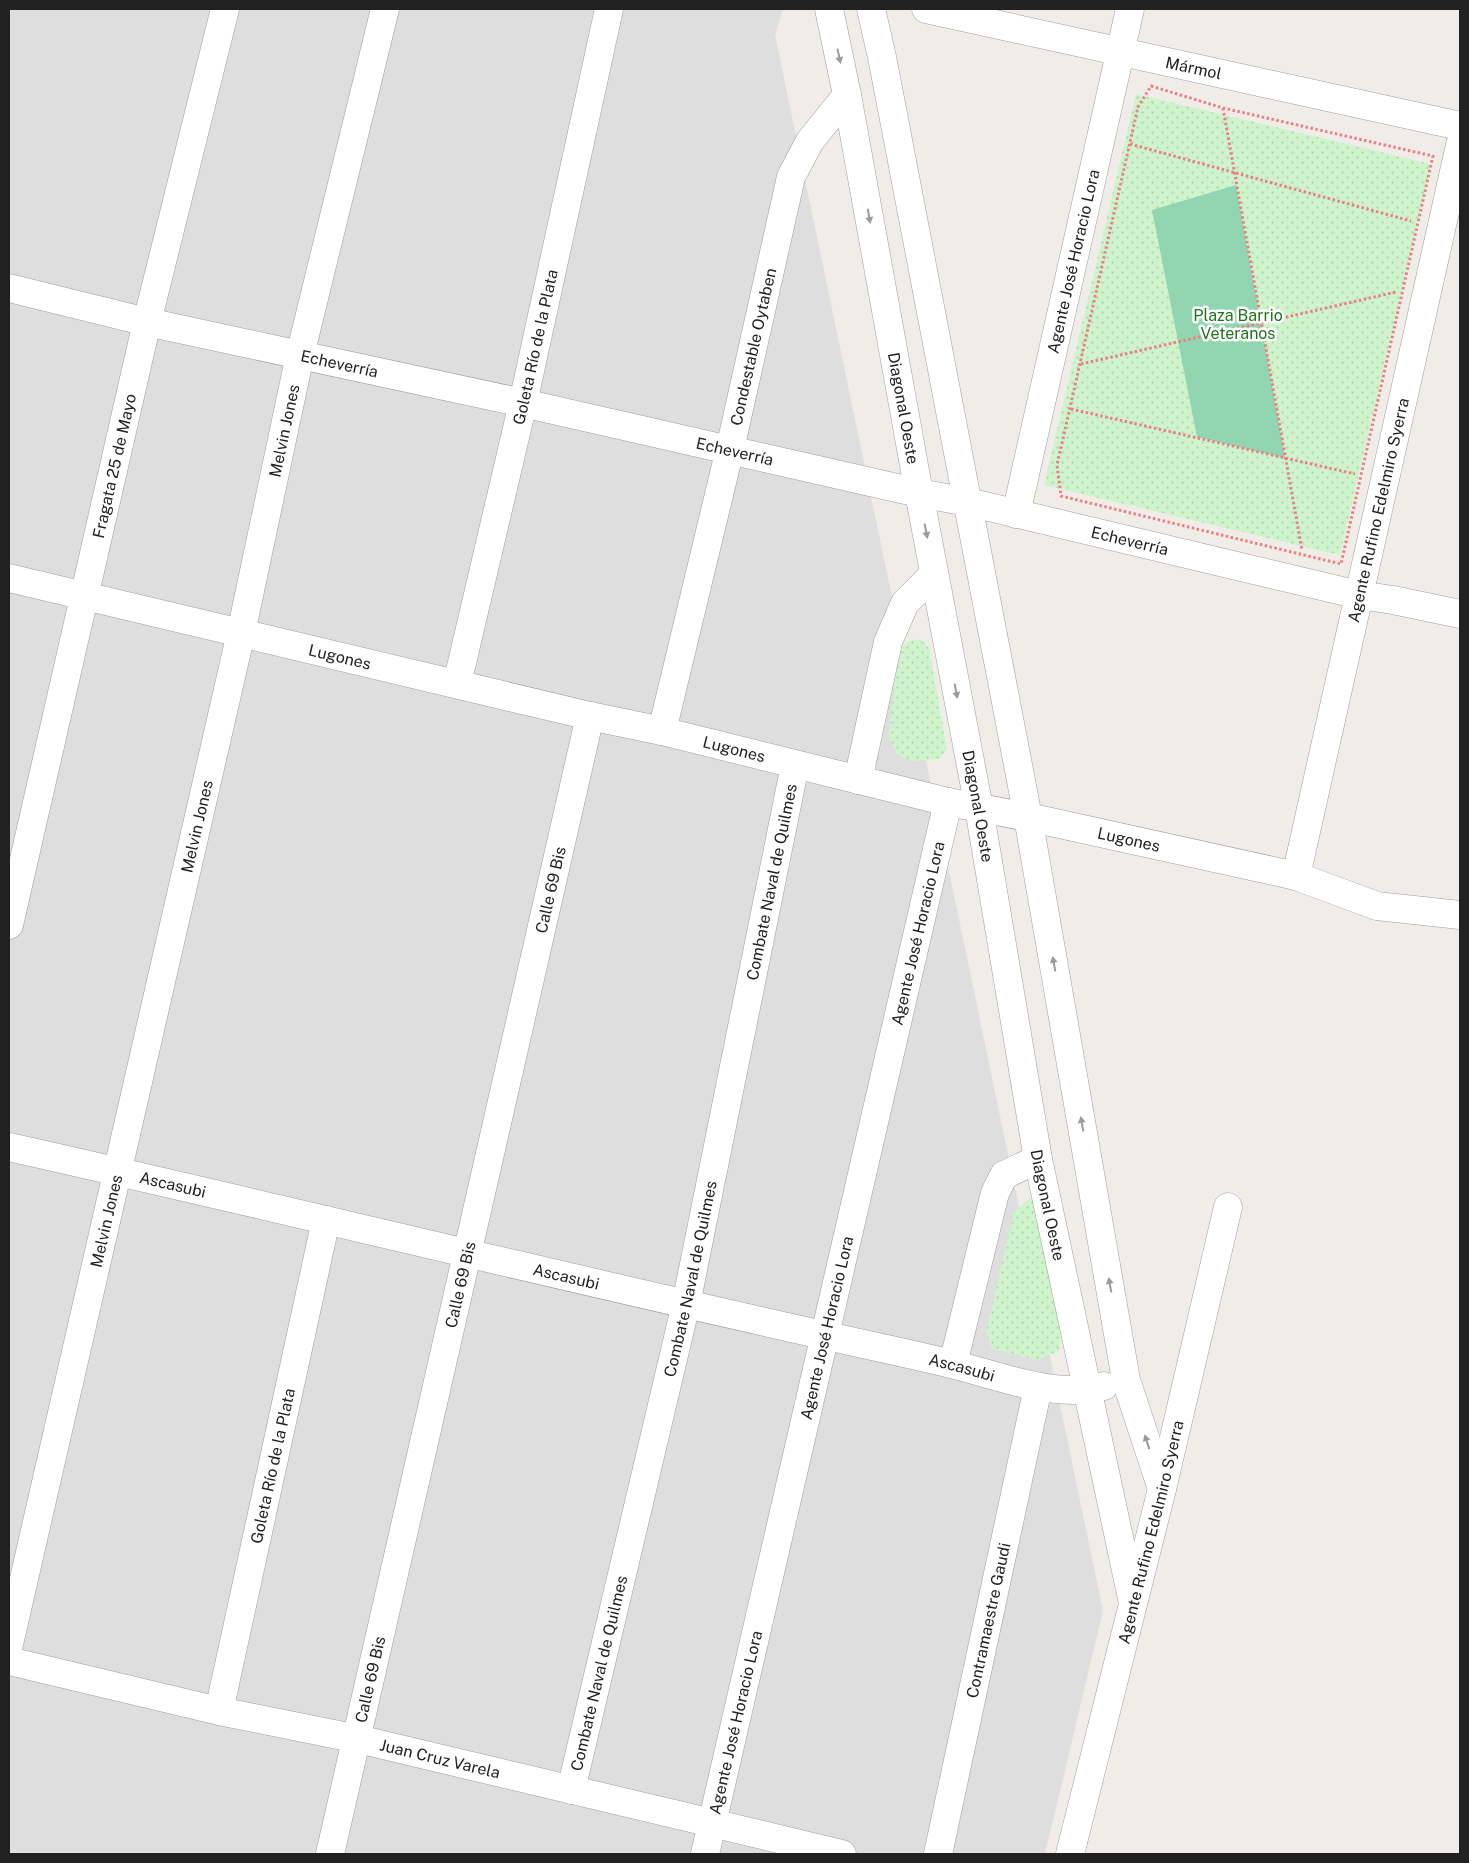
<svg xmlns="http://www.w3.org/2000/svg" width="1469" height="1863" font-family="'Public Sans',sans-serif">
	<defs>
		<pattern id="park-dots" width="8" height="8" patternUnits="userSpaceOnUse" patternTransform="scale(1.25)"><rect width="8" height="8" fill="#cff4cc"/><path d="M2 2h.1M6 6h.1" fill="none" stroke="#b1d1af" stroke-width="1.8" stroke-linecap="round"/></pattern>
	</defs>
	<rect width="100%" height="100%" fill="#f0ede9"/>
	<path fill="#dfdede" d="M9 9H783L775 35 1103 1611 1045 1854H9Z"/>
	<path fill="url(#park-dots)" d="M1136 94 1431 164 1340 555 1044 485Z
		M920 639 929 648 947 749 939 759 915 761 897 755 889 736 897 654 908 641Z
		M1030 1198 1038 1201 1061 1338 1059 1351 1036 1360 992 1349 986 1332 1014 1212Z"/>
	<path fill="#91d5b1" d="M1236 185 1285 458 1197 437 1152 210Z"/>
	<g fill="none" stroke-linecap="round" stroke-linejoin="round">
		<defs>
			<g id="street">
				<path id="s1" d="M829 9 847 95 919 493 979 808 1038 1159 1133 1603"/>
				<path d="M871 9 882 57 1028 817 1126 1380 1162 1489"/>
				<path id="s2" d="M926 9 1460 126"/>
				<path id="s3" d="M9 288 147 322 523 403 919 493 968 502 1359 595 1393 600 1460 614"/>
				<path id="s4" d="M1016 514 1130 9"/>
				<path id="s5" d="M9 578 590 716 662 731 948 802 1028 817 1296 876 1377 906 1460 915"/>
				<path id="s6" d="M457 684 523 403 609 9"/>
				<path id="s7" d="M662 731 730 449 791 177 810 141 847 95"/>
				<path d="M858 780 888 642 905 603 934 574"/>
				<path id="s8" d="M1296 876 1460 145"/>
				<path id="s9" d="M9 925 147 322 225 9"/>
				<path id="s10" d="M9 1147C290 1210 569 1279 850 1341 885 1349 920 1356 955 1365 1003 1377 1055 1399 1104 1386"/>
				<path d="M953 1364 995 1193 1004 1175 1038 1159"/>
				<path id="s11" d="M9 1644 241 633 300 355 385 9"/>
				<path id="s12" d="M9 1661 219 1711 358 1739 842 1854"/>
				<path id="s13" d="M219 1711 326 1220"/>
				<path id="s14" d="M571 1790 686 1304 795 765"/>
				<path id="s15" d="M330 1854 590 716"/>
				<path id="s16" d="M705 1854 948 802"/>
				<path id="s17" d="M938 1854 1038 1387"/>
				<path id="s18" d="M1070 1854 1162 1489 1228 1207"/>
			</g>
		</defs>
		<use href="#street" stroke="#9e9e9e" stroke-width="29"/>
		<path stroke="#ea8084" stroke-width="3" stroke-dasharray="2.5 2.5" stroke-linecap="butt" d="M1151 86 1223 108 1433 156 1341 564 1061 496 1057 465 1138 107Z
			M1223 108 1302 550
			M1130 144 1411 221
			M1081 364 1396 292
			M1071 409 1355 474"/>
		<use href="#street" stroke="#fff" stroke-width="28"/>
	</g>
	<defs><path id="oneway-solid" d="M-6-.8H1V-3.2L6.5 0L1 3.2V.8H-6Z" transform="scale(1.25)"/></defs>
	<g fill="#9b9b9b">
		<use href="#oneway-solid" transform="translate(839 56) rotate(78)"/>
		<use href="#oneway-solid" transform="translate(869 216) rotate(80)"/>
		<use href="#oneway-solid" transform="translate(926 531) rotate(79)"/>
		<use href="#oneway-solid" transform="translate(956 691) rotate(79)"/>
		<use href="#oneway-solid" transform="translate(1054 964) rotate(-100)"/>
		<use href="#oneway-solid" transform="translate(1082 1124) rotate(-100)"/>
		<use href="#oneway-solid" transform="translate(1110 1285) rotate(-100)"/>
		<use href="#oneway-solid" transform="translate(1147 1442) rotate(-108)"/>
	</g>
	<g text-anchor="middle" stroke-width="5" stroke-linejoin="round" paint-order="stroke">
		<g font-size="16" fill="#212121" stroke="#fff">
			<text dy="6" stroke="none"><textPath href="#s2" startOffset="274">Mármol</textPath></text>
			<text dy="6" stroke="none"><textPath href="#s4" startOffset="259">Agente José Horacio Lora</textPath></text>
			<text dy="6" stroke="none"><textPath href="#s6" startOffset="346">Goleta Río de la Plata</textPath></text>
			<text dy="6" stroke="none"><textPath href="#s7" startOffset="395">Condestable Oytaben</textPath></text>
			<text dy="6" stroke="none"><textPath href="#s3" startOffset="339">Echeverría</textPath></text>
			<text dy="6" stroke="none"><textPath href="#s1" startOffset="406">Diagonal Oeste</textPath></text>
			<text dy="6" stroke="none"><textPath href="#s11" startOffset="1244">Melvin Jones</textPath></text>
			<text dy="6" stroke="none"><textPath href="#s3" startOffset="744">Echeverría</textPath></text>
			<text dy="6" stroke="none"><textPath href="#s9" startOffset="471">Fragata 25 de Mayo</textPath></text>
			<text dy="6" stroke="none"><textPath href="#s8" startOffset="375">Agente Rufino Edelmiro Syerra</textPath></text>
			<text dy="6" stroke="none"><textPath href="#s3" startOffset="1149">Echeverría</textPath></text>
			<text dy="6" stroke="none"><textPath href="#s5" startOffset="340">Lugones</textPath></text>
			<text dy="6" stroke="none"><textPath href="#s5" startOffset="745">Lugones</textPath></text>
			<text dy="6" stroke="none"><textPath href="#s1" startOffset="811">Diagonal Oeste</textPath></text>
			<text dy="6" stroke="none"><textPath href="#s11" startOffset="839">Melvin Jones</textPath></text>
			<text dy="6" stroke="none"><textPath href="#s5" startOffset="1150">Lugones</textPath></text>
			<text dy="6" stroke="none"><textPath href="#s14" startOffset="930">Combate Naval de Quilmes</textPath></text>
			<text dy="6" stroke="none"><textPath href="#s15" startOffset="989">Calle 69 Bis</textPath></text>
			<text dy="6" stroke="none"><textPath href="#s16" startOffset="945">Agente José Horacio Lora</textPath></text>
			<text dy="6" stroke="none"><textPath href="#s10" startOffset="168">Ascasubi</textPath></text>
			<text dy="6" stroke="none"><textPath href="#s1" startOffset="1216">Diagonal Oeste</textPath></text>
			<text dy="6" stroke="none"><textPath href="#s11" startOffset="434">Melvin Jones</textPath></text>
			<text dy="6" stroke="none"><textPath href="#s10" startOffset="572">Ascasubi</textPath></text>
			<text dy="6" stroke="none"><textPath href="#s14" startOffset="525">Combate Naval de Quilmes</textPath></text>
			<text dy="6" stroke="none"><textPath href="#s15" startOffset="584">Calle 69 Bis</textPath></text>
			<text dy="6" stroke="none"><textPath href="#s16" startOffset="540">Agente José Horacio Lora</textPath></text>
			<text dy="6" stroke="none"><textPath href="#s10" startOffset="978">Ascasubi</textPath></text>
			<text dy="6" stroke="none"><textPath href="#s13" startOffset="251">Goleta Río de la Plata</textPath></text>
			<text dy="6" stroke="none"><textPath href="#s18" startOffset="332">Agente Rufino Edelmiro Syerra</textPath></text>
			<text dy="6" stroke="none"><textPath href="#s17" startOffset="239">Contramaestre Gaudi</textPath></text>
			<text dy="6" stroke="none"><textPath href="#s14" startOffset="120">Combate Naval de Quilmes</textPath></text>
			<text dy="6" stroke="none"><textPath href="#s15" startOffset="179">Calle 69 Bis</textPath></text>
			<text dy="6" stroke="none"><textPath href="#s16" startOffset="135">Agente José Horacio Lora</textPath></text>
			<text dy="6" stroke="none"><textPath href="#s12" startOffset="442">Juan Cruz Varela</textPath></text>
		</g>
		<g font-size="16" fill="#1f741a" stroke="#fff">
			<text x="1238" y="321">Plaza Barrio<tspan x="1238" dy="18">Veteranos</tspan></text>
		</g>
	</g>
	<rect width="1469" height="1863" fill="none" stroke="#212121" stroke-width="20"/>
</svg>
